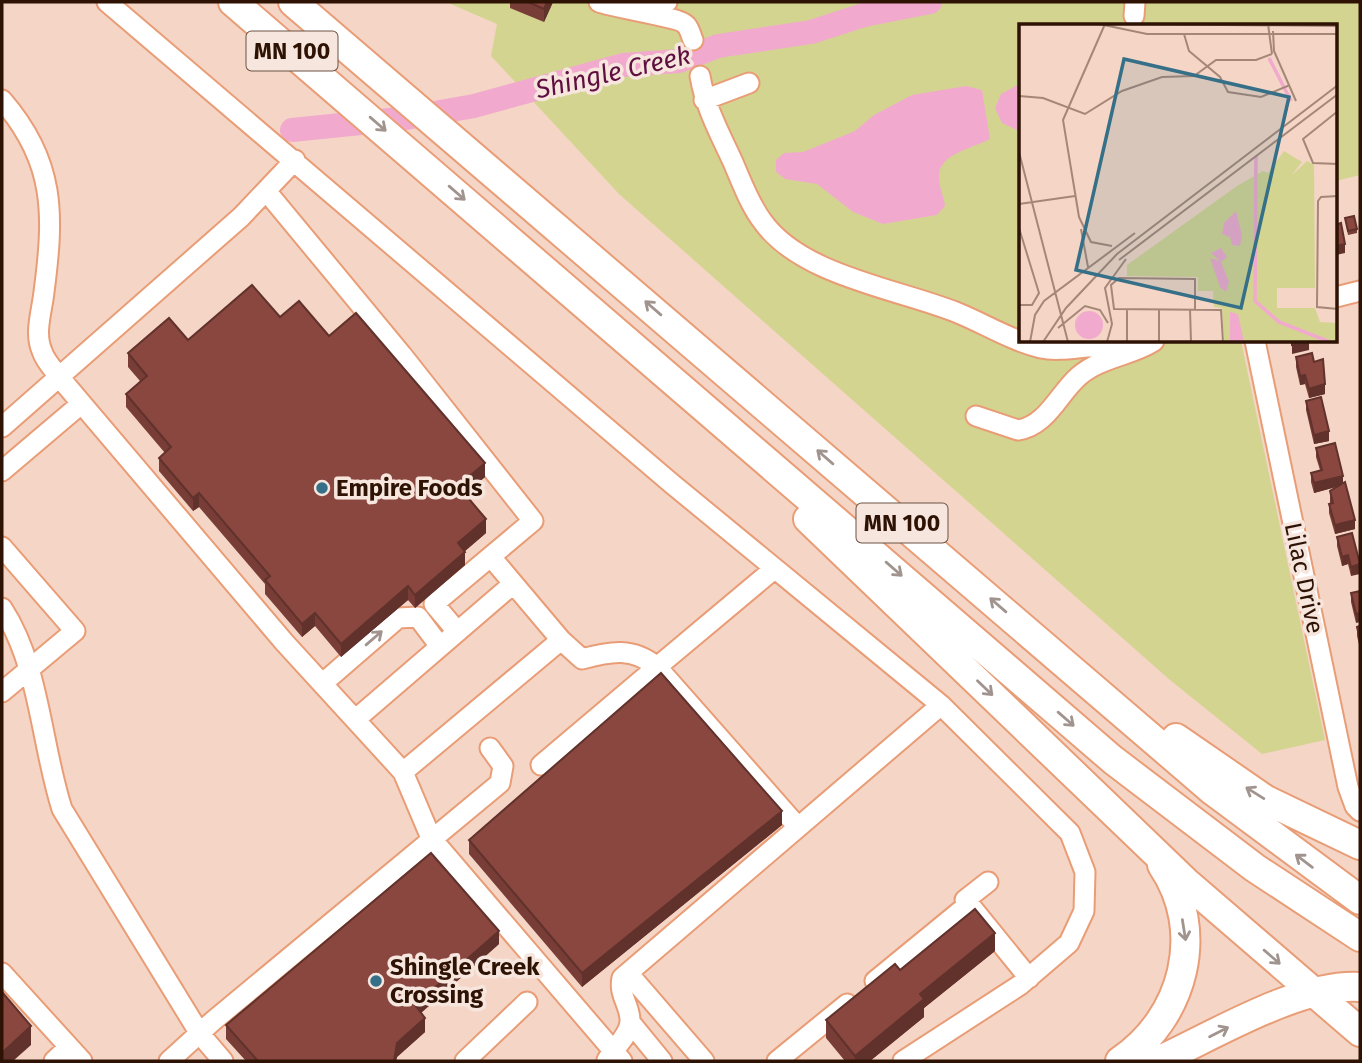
<svg xmlns="http://www.w3.org/2000/svg" width="1362" height="1063" font-family="'Fira Sans',sans-serif">
	<rect width="100%" height="100%" fill="#f5d5c5"/>
	<path fill="#d4d491" d="M446 2H1360V175L1336 181V26H1021V341H1241L1325 740 1262 754 1170 680 619 194 491 56 497 24Z"/>
	<path fill="#f1aacd" d="M1021 83V132L1002 123 995 108 1001 94Z
		M966 86 982 90 990 139C974 148 937 154 939 178 939 187 944 197 945 206L937 215 883 224 853 212 817 184 785 179 776 172V160L784 153 803 152 855 131 874 115 912 95Z"/>
	<g fill="none" stroke-linecap="round" stroke-linejoin="round">
		<path stroke="#f1aacd" stroke-width="24" d="M292 130 400 119 474 106 623 65 679 61 718 46 811 32 864 15 930 2"/>
		<defs>
			<path id="minor" d="M107 2 671 483 941 705 1070 833 1085 872 1084 911 1069 943 1020 985 903 1061
				M599 2C615 8 680 17 686 25 690 29 691 36 693 40
				M636 8 667 2
				M1134 16 1135 2
				M700 76C705 106 719 132 732 160 741 180 749 204 763 222 802 276 899 289 958 313 985 324 1012 341 1041 348 1069 354 1105 338 1130 352
				M2 100C56 162 54 215 44 292 42 311 34 333 42 351 45 361 54 370 60 378L284 642 403 772 431 838 622 1061
				M704 100 749 83
				M267 192 402 355 533 521 434 604 456 630
				M1336 297 1360 291
				M1255 341 1348 787 1355 806 1360 811
				M976 416 1018 430C1047 426 1059 393 1079 376 1101 357 1131 356 1154 341
				M2 427 241 217 295 160
				M2 471 81 404
				M2 547 75 631 2 692
				M491 557 561 640 582 659C611 651 633 647 657 667L774 569
				M2 608C40 666 41 744 62 809L200 1034 223 1061
				M323 683 398 618 418 617 439 645
				M356 719 513 584
				M541 765 657 667 798 827
				M403 772 561 640
				M969 904 965 900 988 882
				M2 973 82 1061
				M628 973 704 1061
				M875 981 969 904 1029 978
				M630 1022 662 1061
				M607 1060C614 1048 629 1036 630 1022 631 1006 618 995 622 978L941 705
				M54 1061 69 1047
				M169 1061 213 1021 500 783 503 766 490 748
				M465 1061 527 1002
				M777 1061 847 1004"/>
			<path id="highway" d="M233 2 1113 760 1255 868 1360 937
				M293 2 1213 791 1360 900
				M808 519 1186 882 1360 1032
				M1176 738 1266 800 1360 845
				M1120 1061C1184 1018 1207 931 1162 865
				M1158 1061C1213 1036 1299 983 1360 987"/>
		</defs>
		<use href="#minor" stroke="#e99d76" stroke-width="23"/>
		<use href="#highway" stroke="#e99d76" stroke-width="32"/>
		<use href="#minor" stroke="#fff" stroke-width="19"/>
		<use href="#highway" stroke="#fff" stroke-width="28"/>
	</g>
	<path fill="#773d36" d="M510 2H553L544 22 510 8Z
		M1345 218 1357 229V233L1348 235Z
		M280 317 329 336 485 477 464 494 486 533 465 551V565L415 608 408 600 341 657 315 626 302 637 265 594V584L199 507 193 511 159 471V458L165 453 126 407V394L140 381 128 367V353L188 340Z
		M1296 357 1314 362 1325 394 1309 398 1305 384 1300 385 1296 367Z
		M1306 401 1329 441 1314 444 1306 410Z
		M1316 448 1343 483 1355 529 1335 534 1329 513V504L1330 503V491L1336 487 1314 493 1311 482V473L1320 470 1316 457Z
		M1352 533 1351 576 1348 564 1342 566 1337 546V537Z
		M1360 591 1356 623 1351 602V593Z
		M1360 626V649L1357 636V627Z
		M782 825 582 987 469 854V840Z
		M499 944 421 1013 425 1032 397 1057 396 1061H246L226 1039V1025Z
		M995 951 924 1008V1017L870 1061H845L826 1038V1020L900 970Z"/>
	<path fill="#61322c" d="M547 2H553L544 22V9Z
		M1345 244V253L1336 255V246Z
		M1309 341V350L1292 354V345Z
		M1305 375V384L1300 385V376Z
		M1325 384V394L1309 398V389Z
		M1329 431V441L1314 444V435Z
		M485 463V477L458 500V486Z
		M1343 476V485L1314 493V483Z
		M199 493V507L193 511V498Z
		M486 519V533L458 557V543Z
		M1355 520V529L1335 534V525Z
		M465 552V565L415 608V595Z
		M1348 555V564L1342 566V557Z
		M1360 564V574L1351 576V567Z
		M408 586V600L341 657V644Z
		M315 613V626L302 637V624Z
		M1360 613V622L1356 623V614Z
		M782 811V825L582 987V973Z
		M499 931V944L415 1018V1005Z
		M995 933V951L924 1008V1017L870 1061H855V1056L920 994Z
		M425 1018V1032L397 1057 396 1061H394L397 1043Z
		M31 1026V1045L13 1061H2V1053Z"/>
	<path fill="#8a473f" stroke="#61322c" stroke-width="2" d="M528 2H547L544 9Z
		M1354 216 1357 229 1348 231 1345 218Z
		M1341 223 1345 244 1336 246V225Z
		M252 285 280 317 299 301 329 336 356 313 485 463 458 486 486 519 458 543 465 552 415 595 408 586 341 644 315 613 302 624 265 580 270 576 199 493 193 498 159 458 171 447 126 394 147 376 128 353 169 318 188 340Z
		M1292 341H1307L1292 345Z
		M1312 353 1314 362 1323 359 1325 384 1309 389 1305 375 1300 376 1296 357Z
		M1321 397 1329 431 1314 435 1306 401Z
		M1335 443 1343 476 1314 483 1311 473 1322 470 1316 448Z
		M1345 482 1355 520 1335 525 1329 504 1333 503 1330 491Z
		M1352 533 1360 564 1351 567 1348 555 1342 557 1337 537Z
		M1360 591V613L1356 614 1351 593Z
		M1360 626V640L1357 627Z
		M661 673 782 811 582 973 469 840Z
		M431 853 499 931 415 1005 425 1018 397 1043 394 1061H258L226 1025Z
		M975 909 995 933 920 994 924 999 855 1056 826 1020 895 964 900 970Z
		M2 992 31 1026 2 1053Z"/>
	<defs><path id="oneway-shaft" d="M-6 0H5M1.5-3L5.5 0L1.5 3" fill="none" stroke-width="1.6" stroke-linecap="round" stroke-linejoin="round" transform="scale(1.75)"/></defs>
	<g stroke="#a1948e">
		<use href="#oneway-shaft" transform="translate(378 124) rotate(41)"/>
		<use href="#oneway-shaft" transform="translate(457 193) rotate(41)"/>
		<use href="#oneway-shaft" transform="translate(653 308) rotate(-139)"/>
		<use href="#oneway-shaft" transform="translate(825 457) rotate(-139)"/>
		<use href="#oneway-shaft" transform="translate(894 569) rotate(41)"/>
		<use href="#oneway-shaft" transform="translate(998 605) rotate(-139)"/>
		<use href="#oneway-shaft" transform="translate(374 638) rotate(-41)"/>
		<use href="#oneway-shaft" transform="translate(985 688) rotate(44)"/>
		<use href="#oneway-shaft" transform="translate(1066 719) rotate(41)"/>
		<use href="#oneway-shaft" transform="translate(1255 793) rotate(-148)"/>
		<use href="#oneway-shaft" transform="translate(1304 861) rotate(-143)"/>
		<use href="#oneway-shaft" transform="translate(1184 930) rotate(81)"/>
		<use href="#oneway-shaft" transform="translate(1272 957) rotate(41)"/>
		<use href="#oneway-shaft" transform="translate(1219 1032) rotate(-27)"/>
	</g>
	<g fill="#357088" stroke="#f6e6de" stroke-width="2.5">
		<circle cx="322" cy="488" r="7"/>
		<circle cx="376" cy="981" r="7"/>
	</g>
	<g text-anchor="middle" stroke-width="7" stroke-linejoin="round" paint-order="stroke">
		<g fill="#f6e6de" stroke="#6a5245" stroke-width="2">
			<rect x="246.5" y="31.5" width="91" height="39" rx="5"/>
			<rect x="856.5" y="503.5" width="91" height="39" rx="5"/>
		</g>
		<g font-size="23" font-weight="bold" fill="#2e1204">
			<text x="292" y="59">MN 100</text>
			<text x="902" y="531">MN 100</text>
		</g>
		<g font-size="24" font-weight="bold" fill="#2e1204" stroke="#f6e6de" text-anchor="start">
			<text x="336" y="496">Empire Foods</text>
			<text x="390" y="975">Shingle Creek<tspan x="390" dy="28">Crossing</tspan></text>
		</g>
		<g font-size="24" fill="#2e1204" stroke="#f6e6de">
			<text transform="translate(1304 578) rotate(78)" y="8">Lilac Drive</text>
		</g>
		<g font-size="26" font-style="italic" fill="#5f0e40" stroke="#f6e6de">
			<text transform="translate(613 72) rotate(-13)" y="9">Shingle Creek</text>
		</g>
	</g>
	<g transform="translate(1019 24)">
		<rect width="318" height="318" fill="#f5d5c5"/>
		<path d="M265 127 283 138 272 152 288 137 295 141 296 264H258V284H296L301 298 318 299V318H205L203 284 195 283 194 267H179V253L108 252V241L218 162 244 147 249 149Z" fill="#d4d491"/>
		<path d="M217 187 223 211 221 222 213 221 211 213 203 210 205 199ZM202 224 208 233 202 238 210 258 207 268 201 263 191 234 201 237 192 229ZM56 301a14 14 0 1 1 28 0a14 14 0 1 1-28 0ZM211 288 219 290 225 318H211Z" fill="#f1aacd"/>
		<path fill="none" stroke="#f1aacd" stroke-width="3.5" d="M250 34 272 77M237 132 236 277 260 298 311 318"/>
		<path fill="none" stroke="#a58778" stroke-width="2" d="M80 0 128 10H319M105 0 319 2M249 0 253 30M254 7 255 27 277 77M165 10 170 27 201 53 209 68 242 73 271 61M0 72 24 74 66 90 103 67 143 53 175 52 197 36H237L253 30M319 87 284 115 294 139 319 140M0 128 49 318M319 172 302 173 299 177 298 283 319 285M0 180 56 172M60 193 44 96 86 0M60 193 72 218 93 222M0 204 20 269 13 281H0M62 205 69 243M100 236 319 70M108 285V318M140 285V318M171 285 172 318M176 285V255L100 254 92 261 95 285 202 286 204 318M39 304 66 282 81 286 89 299M11 318 16 291 25 277 116 209M24 318 47 284 98 230 319 61M88 318 93 300 86 264 107 235"/>
		<path fill="#357088" fill-opacity="0.15" stroke="#357088" stroke-width="3.5" d="M105 35 270 73 222 284 57 246Z"/>
		<rect width="318" height="318" fill="none" stroke="#2e1204" stroke-width="3.5"/>
	</g>
	<rect width="1362" height="1063" fill="none" stroke="#2e1204" stroke-width="7"/>
</svg>
